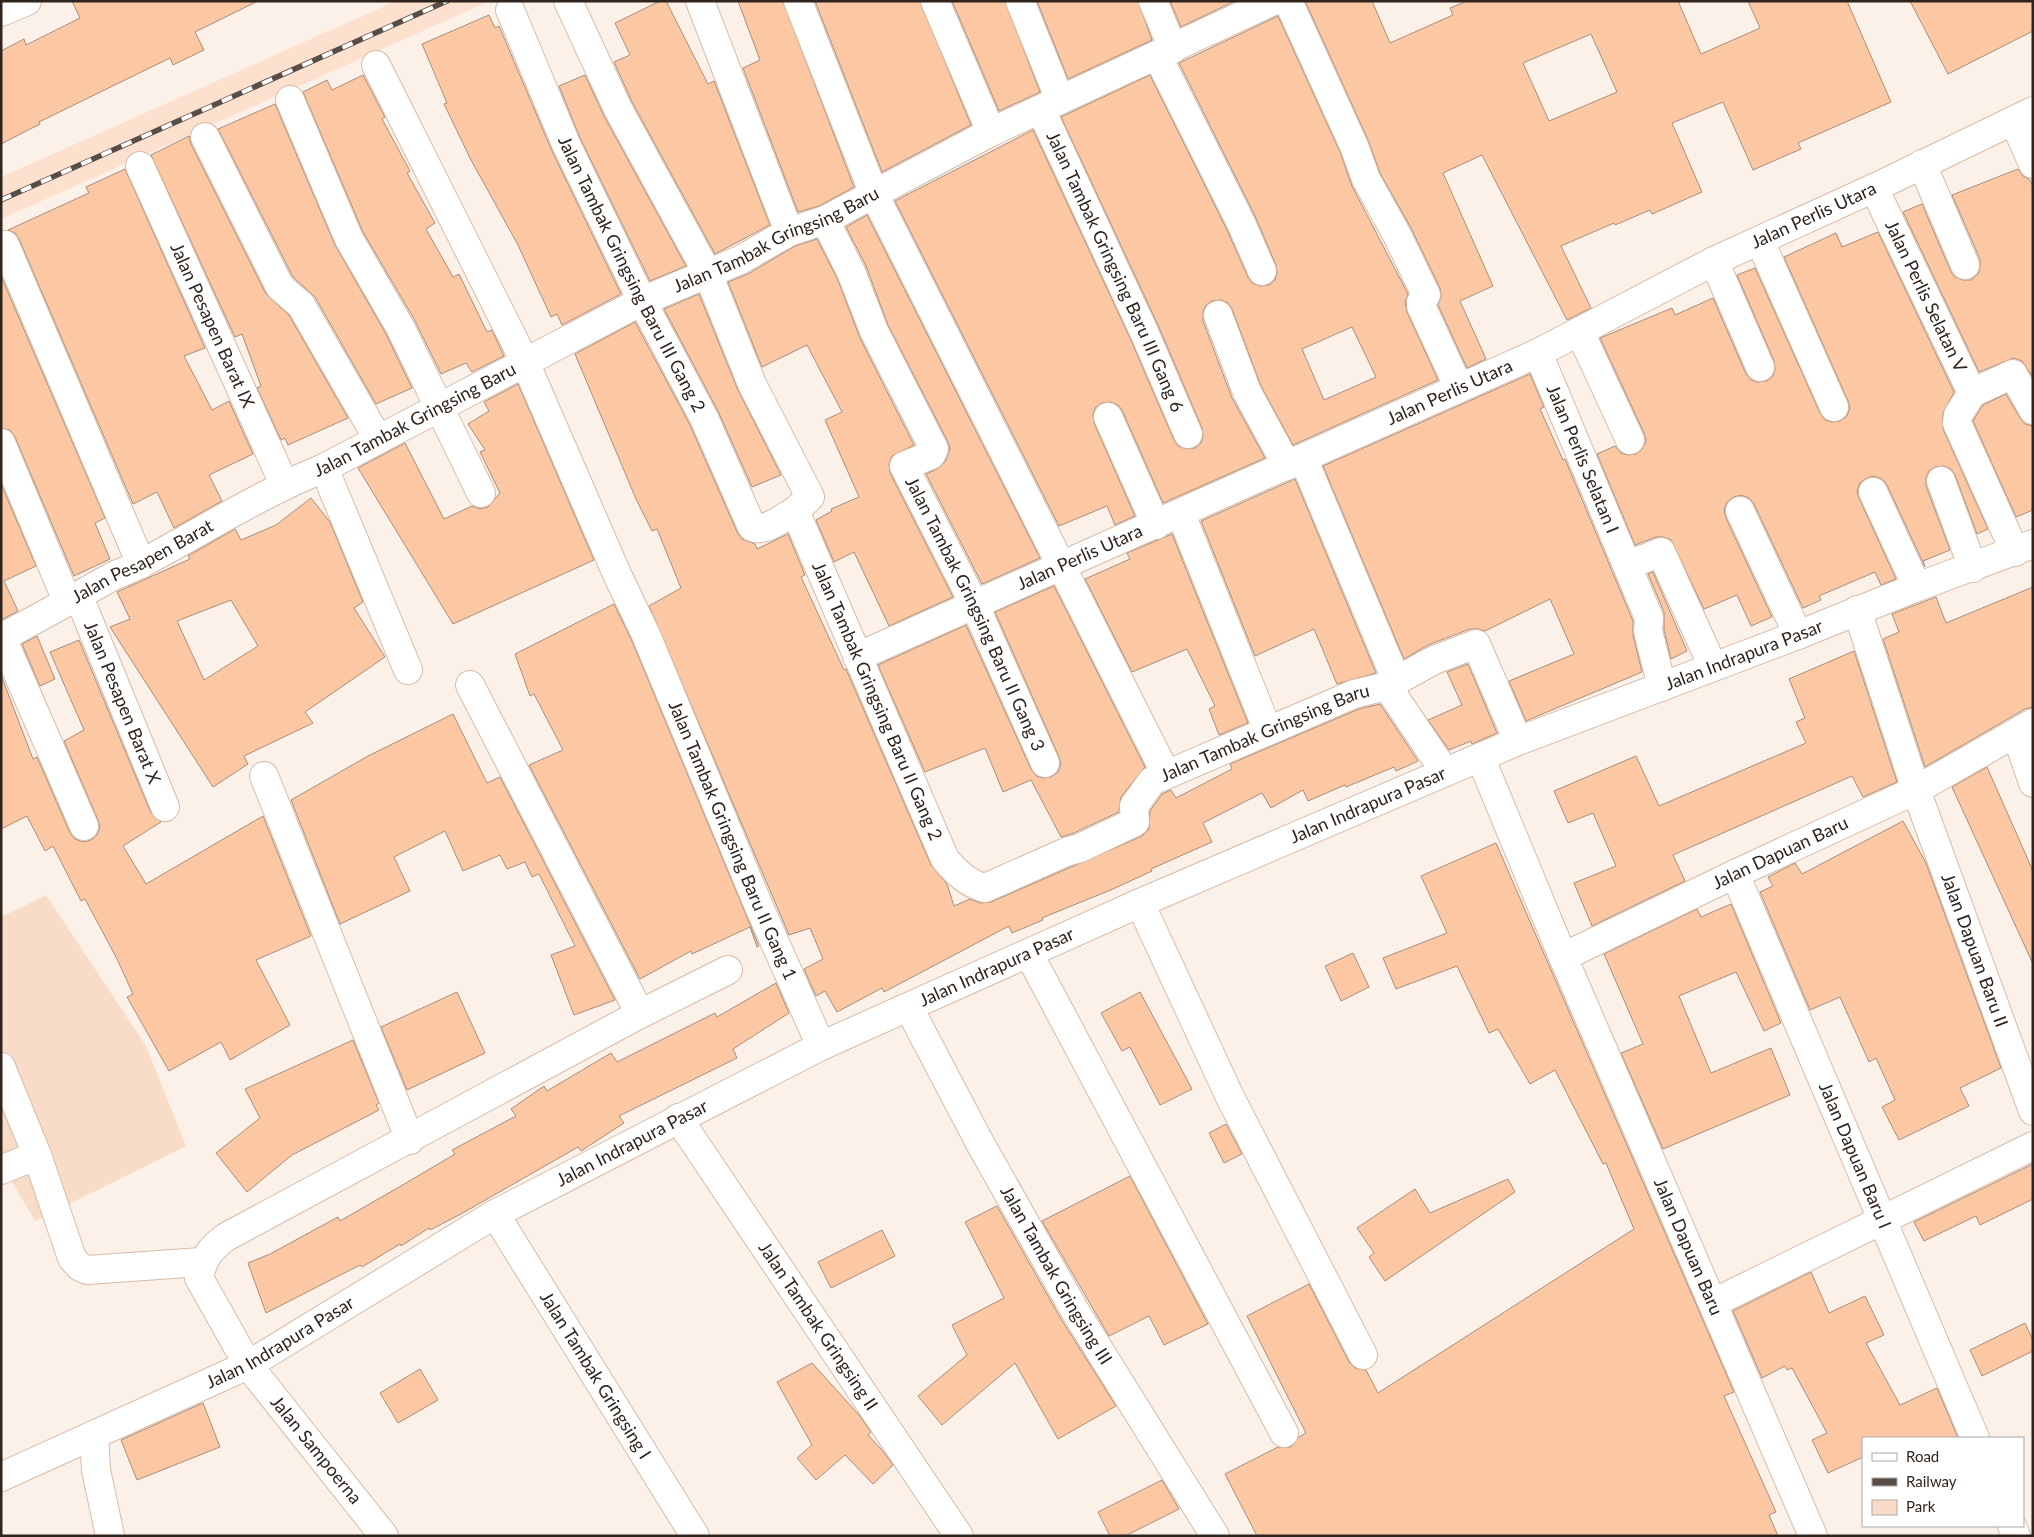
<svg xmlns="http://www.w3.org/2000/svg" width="2034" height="1537" font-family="Lato,sans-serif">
	<rect width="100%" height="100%" fill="#fcf1e9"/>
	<path fill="#fde0cd" d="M396 1H490L1 219V177Z"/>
	<path fill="#f9dcc8" d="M46 895 146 1046 186 1146 35 1221 3 1166H1V917Z"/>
	<path fill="#fcc8a3" stroke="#a88d7b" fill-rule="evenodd" d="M72 1H258L195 32 204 50 173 65 170 58 39 122 40 124 1 144V51L24 39 26 45 80 18Z
		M660 1H666L708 84 714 81 770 225 715 254 632 102 614 62 630 55 615 23Z
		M738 1H783L854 187 819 206 798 212 743 68 760 60Z
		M815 1H920L971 125 882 172Z
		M952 1H1005L1040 92 999 111Z
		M1037 1H1138L1152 40 1068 79Z
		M1170 1H1235L1181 27Z
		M1305 1H1372L1390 43 1453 15 1450 8 1467 1H1678L1701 54 1760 28 1748 1H1847L1891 102 1798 143 1801 149 1753 170 1723 102 1672 123 1702 192 1652 214 1650 210 1615 225 1614 223 1561 246 1591 308 1567 320 1482 155 1443 173 1493 286 1460 301 1486 359 1467 368 1438 305 1441 297 1440 288 1411 228 1380 173 1368 140ZM1591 34 1617 92 1549 121 1523 63Z
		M1910 1H2033V31L1948 74Z
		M489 15 495 28 499 26 552 151 621 294 562 325 557 314 551 317 518 245 471 160 444 104 447 103 422 44Z
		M1278 16 1340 152 1352 186 1408 294 1405 302 1407 312 1438 380 1293 445 1261 386 1232 309 1228 303 1221 300 1212 301 1206 305 1203 312V321L1232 398 1265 458 1163 503 1122 410 1118 405 1110 402 1102 403 1095 408 1093 415 1094 423 1135 516 1115 525 1107 506 1059 526 895 201 1033 130 1130 338 1174 440 1178 446 1186 449 1195 448 1201 443 1203 436 1202 428 1158 325 1061 117 1150 75 1227 230 1248 277 1252 283 1260 286 1269 285 1275 280 1277 273 1276 265 1255 216 1179 63ZM1352 327 1376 377 1324 400 1302 349Z
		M363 75 385 117 382 119 410 171 407 173 435 223 426 229 453 277 459 274 487 332 492 330 504 356 472 372 466 363 441 374 414 319 363 232 303 92 327 80 332 90Z
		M585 75 604 116 686 266 650 281 580 138 559 86Z
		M275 104 335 245 386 334 412 388 376 404 315 297 293 277 218 129Z
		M189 136 191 144 266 294 289 315 348 418 288 445 285 438 281 440 257 388 261 386 242 334 235 337 151 155Z
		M125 169 205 348 184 356 212 410 229 401 253 454 209 475 222 501 174 528 157 492 133 504 19 239 15 233 8 230 89 193 86 187Z
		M2018 169 2023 176 2029 179 2033 186V377L2022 361 2014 358 1979 372 1903 212 1922 204 1951 272 1955 277 1963 280H1971L1978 274 1980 267V259L1952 195Z
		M867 215 1040 558 982 584 926 474 937 469 945 462 950 449 948 442 888 325 866 266 846 227Z
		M1878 232 1954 392 1943 413V429L1988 529 1977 534 1955 475 1951 469 1944 466 1935 467 1929 471 1926 478V486L1950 550 1923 561 1925 567 1887 485 1882 479 1874 476 1867 478 1860 483 1857 491 1859 498 1896 579 1881 585 1875 572 1819 596 1821 600 1803 608 1754 504 1749 498 1741 495 1734 497 1727 502 1724 510 1726 518 1772 617 1751 626 1737 595 1704 609 1671 540 1664 537H1656L1635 545 1597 454 1615 446 1621 453 1628 455 1636 454 1642 449 1646 441 1644 433 1600 338 1672 308 1675 315 1713 298 1746 374 1751 380 1758 382 1767 381 1773 376 1775 369 1774 361 1737 275 1755 268 1820 413 1825 420 1832 422 1840 421 1847 416 1850 408 1848 401 1784 257 1836 233 1842 247Z
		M817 239 837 278 860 338 914 445 892 456 889 464 890 473 953 597 889 626 854 552 834 562 816 520 832 511 831 509 859 497 825 420 842 412 807 345 762 367 728 282 748 274 795 246Z
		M1 276 105 518 95 523 110 559 74 576 15 437 10 430 1 428Z
		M699 294 738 390 781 475 752 487 718 411 664 309Z
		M635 322 690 425 738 534 742 539 755 544 757 549 788 534 805 575 801 577 844 670 846 669 931 865 947 884 954 906 970 899 980 903 991 902 1142 836 1149 829 1150 811 1162 794 1171 790 1176 798 1232 769 1230 764 1359 709 1380 704 1418 761 1396 771 1394 767 1346 787 1345 785 1308 801 1303 790 1271 808 1262 793 1203 823 1212 842 1151 869 1152 871 1113 889 1042 918 1043 920 1012 933 1009 926 884 992 882 988 837 1012 825 991 816 996 804 969 823 959 810 928 789 935 649 606 681 588 657 529 652 531 636 499 575 354Z
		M1530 374 1544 407 1540 409 1563 460 1565 459 1633 621V635L1642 672 1526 721 1509 681 1574 654 1550 599 1485 631 1478 629H1470L1428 645 1404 659 1323 466Z
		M518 384 594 560 453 624 358 468 405 443 444 519 472 506 480 509 488 507 500 493 480 452 485 450 468 424 489 411 484 402Z
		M2006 394 2020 418 2025 424 2033 426V510L2016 517 1973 421 1983 405Z
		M1295 479 1376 673 1337 684 1314 629 1255 656 1201 521Z
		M1 484 36 566 4 581 18 611 1 620Z
		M311 498 330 522 363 602 354 608 385 657 305 712 313 723 244 756 248 764 213 787 110 627 130 619 117 592 190 559 188 556 235 529 241 540 276 525ZM231 600 258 646 204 680 177 621Z
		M1172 534 1248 723 1219 735 1209 709 1215 706 1187 649 1132 672 1085 579 1130 559 1127 553Z
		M1653 572 1687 651 1671 659 1664 630V612L1648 574Z
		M1054 586 1145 767 1121 797 1119 812 1074 833 1061 837 1031 780 1003 792 985 748 925 772 878 665 966 625 1031 769 1036 776 1043 778 1051 777 1058 772 1061 764 1059 757 995 612Z
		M2033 587V707L2025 709 1925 767 1883 639 1899 632 1892 614 1936 597 1946 623Z
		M614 604 632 641 759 946 757 947 750 927 692 954 691 951 640 979 529 765 563 750 534 694 530 696 515 654Z
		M37 636 55 679 40 686 22 644Z
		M79 640 151 813 161 822 123 846 146 884 263 816 311 936 256 960 290 1025 230 1060 221 1042 169 1071 127 997 133 994 116 957 85 899 81 901 53 846 45 851 27 816 1 829V675L33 759 37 757 70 833 75 839 83 842 91 840 97 835 100 827 98 820 64 741 84 730 50 652Z
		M1854 651 1897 782 1863 797 1852 776 1673 855 1685 881 1592 926 1574 883 1616 866 1593 813 1568 823 1554 791 1636 756 1659 806 1806 743 1796 722 1805 718 1789 679Z
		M1468 664 1497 733 1472 744 1471 741 1449 750 1428 720 1462 705 1447 672Z
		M453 714 487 783 500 777 615 1000 574 1015 551 955 575 946 539 874 532 877 525 862 507 869 500 855 463 871 445 831 394 857 410 891 340 924 291 800 368 756Z
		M1987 767 2033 871V964L1952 787Z
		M1903 821 1926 863 2001 1068 1960 1088 1969 1106 1899 1140 1882 1107 1895 1100 1876 1058 1869 1062 1840 997 1810 1010 1760 892 1773 886 1768 877 1795 863 1802 874Z
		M1496 843 1734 1392 1724 1396 1776 1512 1769 1515 1778 1536H1257L1225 1474 1278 1447H1291L1299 1437 1306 1433 1247 1316 1309 1284 1349 1362 1355 1368 1366 1370 1378 1393 1634 1229 1606 1163 1603 1164 1555 1070 1530 1084 1498 1029 1489 1033 1457 966 1396 989 1383 958 1447 933 1421 876Z
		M1731 904 1781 1023 1764 1031 1736 972 1679 996 1711 1073 1771 1048 1790 1095 1663 1149 1621 1053 1643 1044 1604 954 1697 909 1701 917Z
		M1353 953 1369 987 1341 1001 1325 966Z
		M776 983 789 1013 733 1049 737 1058 619 1116 624 1123 581 1151 578 1147 461 1214 430 1230 429 1228 401 1246 400 1244 362 1267 360 1265 266 1313 248 1263 270 1254 338 1217 340 1221 406 1183 455 1154 452 1150 516 1116 511 1109 544 1086 547 1091 611 1053 617 1062 715 1013 717 1017Z
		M457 992 485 1053 407 1090 381 1027Z
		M1140 992 1192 1089 1160 1105 1130 1047 1122 1051 1101 1013Z
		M353 1040 379 1103 376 1105 379 1110 292 1155 247 1192 216 1153 260 1118 245 1089Z
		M1226 1124 1242 1154 1224 1163 1209 1133Z
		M2033 1164V1199L1980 1225 1976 1216 1924 1241 1914 1222Z
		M1130 1176 1208 1324 1164 1345 1149 1316 1109 1336 1042 1221Z
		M1508 1179 1515 1192 1385 1281 1369 1257 1374 1253 1357 1228 1415 1189 1430 1213Z
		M997 1206 1061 1319 1116 1406 1058 1439 1015 1363 942 1425 918 1396 967 1355 952 1325 1004 1298 965 1222Z
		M882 1230 895 1256 831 1288 818 1262Z
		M1811 1272 1829 1313 1865 1296 1884 1335 1866 1343 1900 1405 1937 1388 1958 1438H1863V1457L1828 1473 1812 1440 1827 1433 1792 1368 1787 1370 1785 1366 1762 1378 1733 1311Z
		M2025 1323 2033 1340V1351L1982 1376 1970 1350Z
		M812 1363 859 1415 871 1432 868 1435 882 1450 893 1465 873 1484 845 1455 816 1480 797 1458 812 1445 777 1382Z
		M420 1369 438 1400 398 1423 380 1393Z
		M203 1403 220 1447 137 1480 121 1440Z
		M1162 1480 1179 1509 1125 1536H1110L1098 1512Z"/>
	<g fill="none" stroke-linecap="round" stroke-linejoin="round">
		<defs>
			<g id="minor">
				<path id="s1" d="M568 1 618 109 708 274 752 384 808 493 810 497 795 511 945 859C956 872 968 884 985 888L1066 852 1080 848 1135 822 1134 806 1152 781 1354 694 1387 686 1434 660 1476 644 1518 741"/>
				<path d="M700 1 789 232"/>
				<path d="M798 1 874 194 1166 774"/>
				<path d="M935 1 991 132"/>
				<path d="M1020 1 1060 100"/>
				<path d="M1153 1 1173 49"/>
				<path d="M1288 1 1354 146 1366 179 1397 235 1426 295 1421 302V306L1459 388"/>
				<path id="s2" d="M510 10 566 144 642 301 704 418 752 527C764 533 784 517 795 511"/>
				<path d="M1157 55 1241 223 1262 271"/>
				<path id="s3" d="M376 65 525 362 616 572 646 635 760 909 821 1046"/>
				<path d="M290 100 349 239 400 327 481 493"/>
				<path id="s4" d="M1041 110 1144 332 1188 434"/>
				<path d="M2014 121 2033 164"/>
				<path d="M205 137 280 287 301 305 378 439"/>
				<path d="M1922 164 1965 265"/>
				<path id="s5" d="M140 166 284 484"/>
				<path id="s6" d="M1874 188 1972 393 1958 415 1957 423 2015 552"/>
				<path id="s7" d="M825 220 851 272 874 331 934 449 931 455 904 466 975 606 1045 763"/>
				<path d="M1760 241 1834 407"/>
				<path d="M5 245 141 564"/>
				<path d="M1714 261 1760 367"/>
				<path d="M1218 315 1247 392 1287 466"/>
				<path d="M1580 332 1630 440"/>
				<path id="s8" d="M1538 353 1649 618 1648 631 1662 687"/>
				<path d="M1972 393 2013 374 2033 410"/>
				<path d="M1108 417 1156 525"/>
				<path d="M1 443 67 601"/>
				<path d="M1303 458 1397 682"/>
				<path d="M324 468 408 670"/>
				<path d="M1941 481 1973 568"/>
				<path d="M1873 492 1917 587"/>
				<path d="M1740 511 1798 635"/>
				<path d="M1181 514 1268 731"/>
				<path d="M1628 565 1661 552 1713 667"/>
				<path id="s9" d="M79 597 165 807"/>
				<path id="s10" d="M1857 610 1916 790 2033 1111"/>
				<path d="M1 635 84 826"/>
				<path id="s11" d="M1 638C38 618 75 598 111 577 121 572 132 569 142 563 203 531 260 494 324 468L642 301 740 260 789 232 825 220 991 132 1273 1"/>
				<path id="s12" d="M857 657 1538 353 1714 261 1874 188 2033 111"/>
				<path d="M470 685 640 1014"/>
				<path d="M1387 686 1445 772"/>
				<path d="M2016 733 2033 783"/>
				<path id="s13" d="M1481 759 1563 957 1813 1536"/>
				<path d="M264 776 410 1140"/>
				<path id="s14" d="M1735 874 1975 1438"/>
				<path d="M1140 903 1230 1097 1363 1355"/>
				<path d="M1029 954 1284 1433"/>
				<path id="s15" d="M1563 957 1735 874 1916 790 2033 723"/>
				<path id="s16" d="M909 1008 981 1145 1075 1311 1215 1536"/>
				<path d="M1 1067 37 1155 72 1258 80 1267 87 1270 202 1262"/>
				<path id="s17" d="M678 1118 959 1536"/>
				<path d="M1 1170 37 1155"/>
				<path id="s18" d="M495 1214 695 1536"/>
				<path d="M1713 1303 2033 1146"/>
				<path d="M94 1435 96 1470 110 1536"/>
				<path id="s19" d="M1 1477 248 1365 495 1214 821 1046 1140 903 1518 741 1798 635 1917 587 2033 544"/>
				<path d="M2012 1526 2016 1536"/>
				<path d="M384 1536 248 1365 199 1278C203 1258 210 1249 226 1237L640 1014 728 970"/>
			</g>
			<path id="trunk" d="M1 12 27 1"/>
		</defs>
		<use href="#minor" stroke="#d7bba8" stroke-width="30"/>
		<use href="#trunk" stroke="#d7bba8" stroke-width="30"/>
		<use href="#minor" stroke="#fff" stroke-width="28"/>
		<use href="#trunk" stroke="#fff" stroke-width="28"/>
		<defs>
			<path id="rail" d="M1 200 447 1"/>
		</defs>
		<use href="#rail" stroke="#594e47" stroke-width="5.5"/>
		<use href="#rail" stroke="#fff" stroke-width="4" stroke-dasharray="11" stroke-linecap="butt"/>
	</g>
	<g text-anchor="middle" stroke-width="5" stroke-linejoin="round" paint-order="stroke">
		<g font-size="18" fill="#30251e" stroke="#fff">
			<text dy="6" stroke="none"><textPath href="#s12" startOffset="1054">Jalan Perlis Utara</textPath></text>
			<text dy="6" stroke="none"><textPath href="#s11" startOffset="872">Jalan Tambak Gringsing Baru</textPath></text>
			<text dy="6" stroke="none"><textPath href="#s4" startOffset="178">Jalan Tambak Gringsing Baru III Gang 6</textPath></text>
			<text dy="6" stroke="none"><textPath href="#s2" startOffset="291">Jalan Tambak Gringsing Baru III Gang 2</textPath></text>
			<text dy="6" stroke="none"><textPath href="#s6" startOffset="120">Jalan Perlis Selatan V</textPath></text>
			<text dy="6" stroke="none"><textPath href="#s5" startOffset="175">Jalan Pesapen Barat IX</textPath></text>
			<text dy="6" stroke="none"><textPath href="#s12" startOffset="649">Jalan Perlis Utara</textPath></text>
			<text dy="6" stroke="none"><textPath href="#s11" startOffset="468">Jalan Tambak Gringsing Baru</textPath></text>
			<text dy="6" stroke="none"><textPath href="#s8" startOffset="115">Jalan Perlis Selatan I</textPath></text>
			<text dy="6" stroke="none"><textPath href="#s12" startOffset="244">Jalan Perlis Utara</textPath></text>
			<text dy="6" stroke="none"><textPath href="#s11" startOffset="161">Jalan Pesapen Barat</textPath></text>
			<text dy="6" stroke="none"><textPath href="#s7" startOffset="454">Jalan Tambak Gringsing Baru II Gang 3</textPath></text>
			<text dy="6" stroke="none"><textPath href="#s19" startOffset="1930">Jalan Indrapura Pasar</textPath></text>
			<text dy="6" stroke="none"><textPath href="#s1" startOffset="780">Jalan Tambak Gringsing Baru II Gang 2</textPath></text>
			<text dy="6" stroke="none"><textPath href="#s9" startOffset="114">Jalan Pesapen Barat X</textPath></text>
			<text dy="6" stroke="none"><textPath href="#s1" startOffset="1336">Jalan Tambak Gringsing Baru</textPath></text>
			<text dy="6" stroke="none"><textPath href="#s19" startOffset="1525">Jalan Indrapura Pasar</textPath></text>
			<text dy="6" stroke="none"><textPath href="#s3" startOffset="854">Jalan Tambak Gringsing Baru II Gang 1</textPath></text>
			<text dy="6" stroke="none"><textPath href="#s15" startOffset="241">Jalan Dapuan Baru</textPath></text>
			<text dy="6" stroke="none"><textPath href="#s10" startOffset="360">Jalan Dapuan Baru II</textPath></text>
			<text dy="6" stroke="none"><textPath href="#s19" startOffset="1120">Jalan Indrapura Pasar</textPath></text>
			<text dy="6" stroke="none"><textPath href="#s19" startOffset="715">Jalan Indrapura Pasar</textPath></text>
			<text dy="6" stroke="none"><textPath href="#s14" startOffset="306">Jalan Dapuan Baru I</textPath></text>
			<text dy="6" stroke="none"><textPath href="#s13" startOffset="530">Jalan Dapuan Baru</textPath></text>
			<text dy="6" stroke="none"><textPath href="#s16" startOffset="305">Jalan Tambak Gringsing III</textPath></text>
			<text dy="6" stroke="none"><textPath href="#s17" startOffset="251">Jalan Tambak Gringsing II</textPath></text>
			<text dy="6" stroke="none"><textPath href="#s19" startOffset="310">Jalan Indrapura Pasar</textPath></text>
			<text dy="6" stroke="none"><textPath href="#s18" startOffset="190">Jalan Tambak Gringsing I</textPath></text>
			<text transform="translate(316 1450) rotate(51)" y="6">Jalan Sampoerna</text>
		</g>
	</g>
	<rect width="2034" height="1537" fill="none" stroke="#30251e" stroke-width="5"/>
	<rect x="1862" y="1437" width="162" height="90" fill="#ffffff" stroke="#aca8a5"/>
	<rect x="1872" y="1453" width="25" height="8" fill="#ffffff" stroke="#aca8a5"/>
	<text x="1906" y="1462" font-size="15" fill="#30251e">Road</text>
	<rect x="1872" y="1478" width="25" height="8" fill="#594e47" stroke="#aca8a5"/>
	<text x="1906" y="1487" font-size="15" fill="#30251e">Railway</text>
	<rect x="1872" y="1500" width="25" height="15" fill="#f9dcc8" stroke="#aca8a5"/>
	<text x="1906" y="1512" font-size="15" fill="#30251e">Park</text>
</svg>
